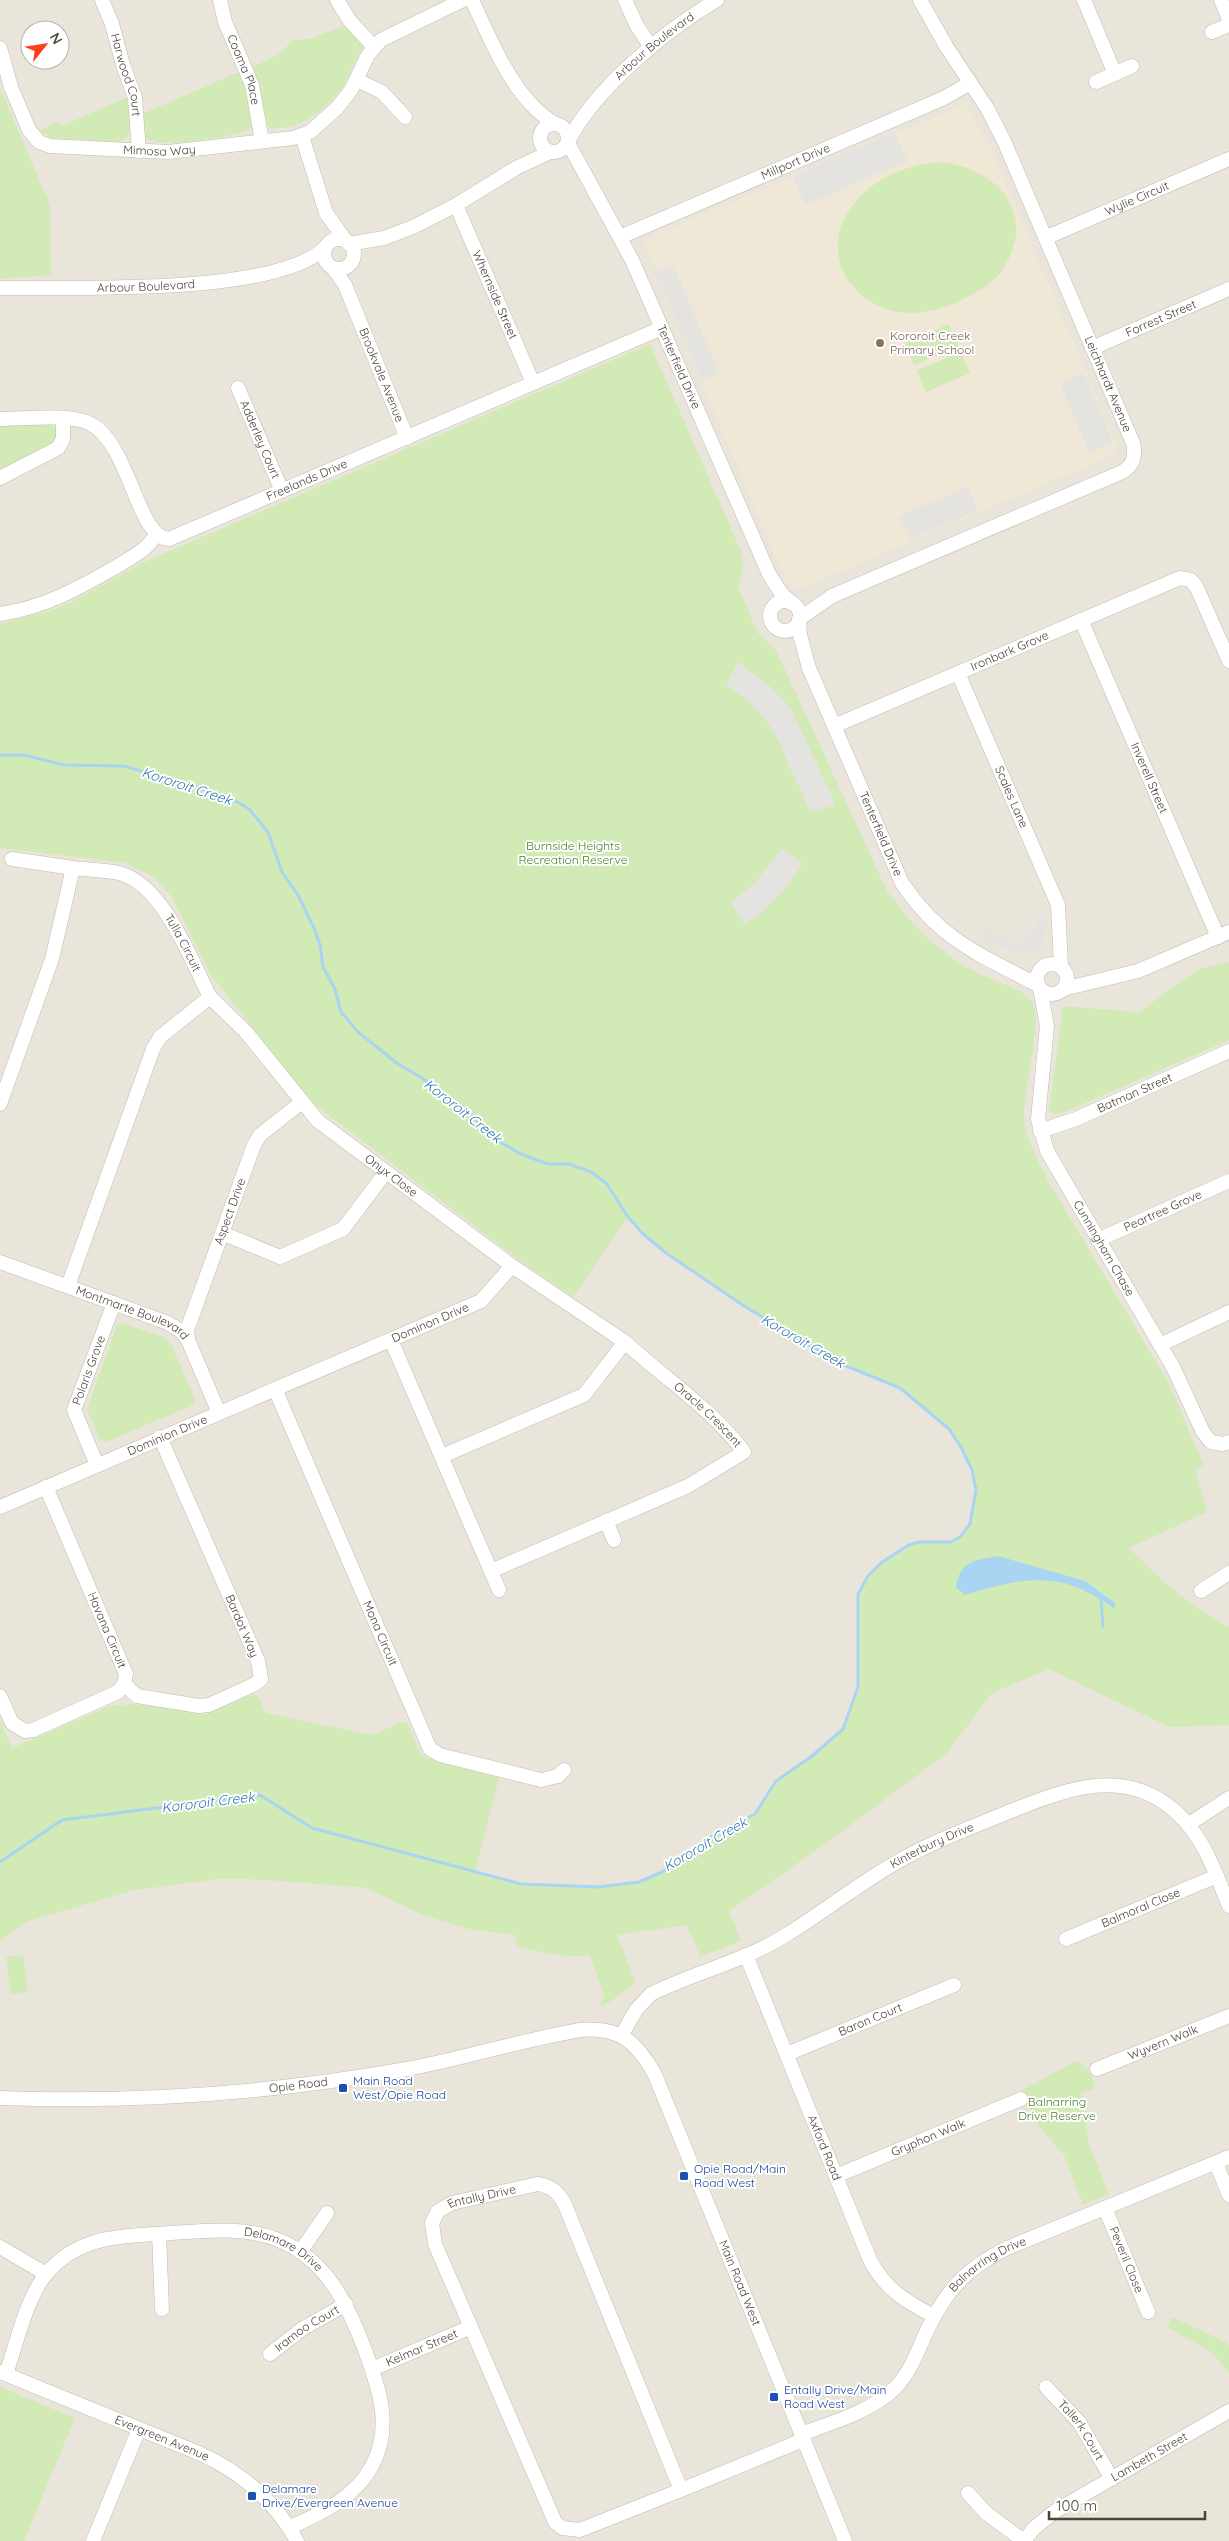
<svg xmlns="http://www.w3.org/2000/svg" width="1229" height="2541" font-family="Quicksand,sans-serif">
	<rect width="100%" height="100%" fill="#f6f3ec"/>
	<path fill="#eae5da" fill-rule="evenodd" d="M0 0H1229V2541H0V1941L27 1922 135 1890 174 1883 218 1879 264 1880 365 1888 425 1916 472 1930 514 1935 566 1957 590 1955 604 1996 601 2006 607 2004 617 1935 598 1887 521 1884 475 1872 0 1862ZM30 30H60V60H30Z"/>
	<path fill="#efe8d6" d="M966 104 988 142 1117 445 1113 455 799 589 786 582 644 243 647 238Z"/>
	<path fill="#d2eab5" d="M347 25 362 42 363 46C355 59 350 75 342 88 326 111 299 131 270 128L264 123 250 68 279 54 293 40 310 39Z
		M241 71 246 85 253 124 247 131C228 137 159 150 144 137L142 114Z
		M0 88 50 205 51 275 0 279Z
		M128 97C130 115 138 133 120 142L51 138 41 132V130L59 121 61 126Z
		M941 162C999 168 1039 216 1002 270 995 281 984 288 973 294 933 318 882 324 850 283 835 265 834 236 846 215 866 181 903 165 941 162Z
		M949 324 958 346 914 365 905 343Z
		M650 344 741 551 743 567 738 586 757 632 776 650 887 891C914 927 944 959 986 977 999 983 1025 989 1032 1002 1043 1022 1024 1088 1024 1115 1024 1137 1038 1159 1047 1179L1168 1382 1204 1465 1195 1469 1207 1512 1129 1548C1160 1579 1189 1606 1229 1627V1725L1169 1727 1049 1669 992 1693 947 1753 828 1842 729 1911 741 1941 700 1957 687 1925 617 1935 636 1983 607 2004 600 2006 604 1996 590 1955 566 1957 518 1947 514 1935 472 1930 425 1916 365 1888 264 1880 218 1879 135 1890 27 1922 0 1941V1721L12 1748 110 1706 133 1704 206 1714 253 1694 258 1696 266 1713 372 1735 402 1722 408 1724 421 1756 499 1778 475 1872 521 1884 598 1887 639 1882 662 1872 713 1836 755 1814 776 1781 812 1756 843 1729 858 1687V1594L868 1576 882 1562 909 1545 919 1542H951L961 1536 970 1524 976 1490 972 1470 961 1447 949 1429 900 1388 839 1363 744 1306 666 1253 628 1217 573 1297 519 1260 311 1102 211 975 172 897 155 878 125 863 0 848V624L52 610 72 602 142 563Z
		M961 352 970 373 926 392 917 370Z
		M0 424H52L59 433 58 442 0 473Z
		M1229 962V1040L1060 1114H1054L1049 1111 1063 1006 1139 1012 1199 969Z
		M123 1323 165 1338 171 1344 195 1399 193 1405 106 1442 100 1440 87 1409 117 1325Z
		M23 1955 28 1992 11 1994 6 1957Z
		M1078 2060C1091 2077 1090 2064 1095 2089L1081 2093 1089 2144 1109 2194 1083 2205 1064 2155 1028 2114 1031 2111C1025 2104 1021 2100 1022 2090Z
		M1172 2317 1226 2342 1229 2346V2373L1210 2351 1167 2327Z
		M0 2387 75 2418 24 2541H0Z"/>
	<path fill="#e5e3e0" d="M895 133 907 161 805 205 793 177Z
		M673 264 719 373 702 380 656 271Z
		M1084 373 1113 442 1089 453 1060 383Z
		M968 487 978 510 911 539 899 516Z
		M738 662 771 687 791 709 836 805 810 812 779 742 768 723 750 702 726 685Z
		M782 849 803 863 785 889 758 916 744 924 731 902 753 885Z
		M1037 916 1047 919 1043 946 1026 957 981 938 986 929 1016 943 1035 929Z"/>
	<path fill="#a9d4f2" d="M998 1556 1085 1581 1115 1603V1609C1061 1569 1024 1577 965 1595L956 1587C960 1561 975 1560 998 1556Z"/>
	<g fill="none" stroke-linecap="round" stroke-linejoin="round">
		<path stroke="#a9d4f2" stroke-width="3" d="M0 755H24L64 765 124 766 229 797 249 809 268 832 282 872 298 895 314 928 320 945 323 967 335 989 341 1012 358 1032 398 1064 422 1078 472 1115 495 1139 521 1154 548 1164H569L591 1172 607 1184 628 1217 643 1234 666 1253 744 1306 839 1363 900 1388 949 1429 961 1447 972 1470 976 1490 970 1524 961 1536 951 1542H919L909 1545 882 1562 868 1576 858 1594V1687L843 1729 812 1756 776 1781 755 1814 713 1836 662 1872 639 1882 598 1887 521 1884 312 1828 260 1795 62 1820 0 1862
			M1101 1599 1103 1626"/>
		<defs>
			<g id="minor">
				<path id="s1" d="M102 0 112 24 123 65 135 98 139 151"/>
				<path id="s2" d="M220 0 225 22 252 85 262 141"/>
				<path d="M337 0 350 21 374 47"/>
				<path d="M472 0C488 34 507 81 534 107 540 114 548 119 555 124"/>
				<path d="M625 0 637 26 651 47"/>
				<path d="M1084 0 1115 74"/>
				<path d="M1221 0 1229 19"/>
				<path d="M1212 32 1229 25"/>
				<path id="s3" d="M0 48 11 87 29 130 39 142 50 146 168 152 293 138 310 132 337 108 351 90 368 55 381 40 463 0"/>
				<path d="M357 80 382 92 405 117"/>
				<path d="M1096 82 1132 66"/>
				<circle cx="554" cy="138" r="14"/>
				<path d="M302 136 326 213 346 241"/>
				<path id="s4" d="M568 142C594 89 667 29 717 0"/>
				<path id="s5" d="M568 143 632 260 769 574 781 593 791 603"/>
				<path id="s6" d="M456 205 533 383"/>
				<path id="s7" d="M620 237 944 98 970 83"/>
				<path id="s8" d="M1045 238 1229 159"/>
				<circle cx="339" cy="254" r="15"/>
				<path d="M349 244 384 238 413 227 456 205 516 168 550 152"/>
				<path id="s9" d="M333 268 345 285 407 438"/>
				<path id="s10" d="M0 288C73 287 273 296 325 248"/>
				<path id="s11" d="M1092 348 1229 289"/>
				<path id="s12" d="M238 388 282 491"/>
				<path id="s13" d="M0 419C25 419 69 413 91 424 130 445 137 538 169 539L662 328"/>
				<path d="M0 478 58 448 63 439V418"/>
				<circle cx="785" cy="616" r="15"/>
				<path d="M0 614C43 608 77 589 114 568 130 558 146 551 156 535"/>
				<path d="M799 619 832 596 1122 472C1134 465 1136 456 1133 443L1004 141 987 108 946 46 920 0"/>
				<path id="s14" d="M1081 620 1218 937"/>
				<path id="s15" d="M799 621 800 635 809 668 902 883C940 940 980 955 1038 985"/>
				<path id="s16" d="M958 673 1058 905 1061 967"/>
				<path id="s17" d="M834 726 1180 578 1191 580 1197 588 1229 661"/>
				<path d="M12 859 73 868"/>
				<circle cx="1052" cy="979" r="15"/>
				<path id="s18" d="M1040 988 1047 1026 1038 1119 1047 1151 1173 1367 1203 1432 1211 1442 1222 1444 1229 1442"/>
				<path d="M1063 989 1138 971 1229 932"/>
				<path id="s19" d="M210 997 246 1032 318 1121 512 1266 567 1303"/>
				<path id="s20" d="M0 1104 52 959 73 868C88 870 105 870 119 873 163 884 191 960 210 997L160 1037 153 1049 68 1286"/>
				<path id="s21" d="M1040 1131 1076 1119 1229 1051"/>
				<path d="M222 1233 280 1257 343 1229 386 1172"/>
				<path id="s22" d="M1098 1240 1229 1181"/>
				<path id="s23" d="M0 1262 168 1323 181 1331 188 1340 219 1413"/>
				<path d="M570 1305 625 1342"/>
				<path id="s24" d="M188 1340 187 1330 254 1145 260 1135 302 1102"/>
				<path d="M391 1340 499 1590"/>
				<path d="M1160 1345 1229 1312"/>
				<path id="s25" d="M275 1389 430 1749 440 1755 541 1780 558 1776 564 1770"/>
				<path id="s26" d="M442 1456 584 1395 625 1342C665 1379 711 1408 744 1452L688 1486 491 1571"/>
				<path id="s27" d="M97 1465 74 1410 114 1303"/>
				<path id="s28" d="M0 1507 481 1301 512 1266"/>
				<path d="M606 1521 614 1540"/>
				<path d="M1201 1591 1229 1573"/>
				<path d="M124 1684 137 1696 199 1706 209 1705 255 1684 261 1679 258 1661 160 1437"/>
				<path d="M0 1696 12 1723 25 1731 33 1730 118 1692 124 1684 126 1674 46 1487"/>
				<path d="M1189 1824 1229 1798"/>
				<path id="s29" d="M1066 1939 1217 1876"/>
				<path id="s30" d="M746 1955 870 2260C885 2289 906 2302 934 2316"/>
				<path id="s31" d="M621 2036 636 2010 651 1994C695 1972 745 1961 786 1935 827 1910 864 1879 906 1857 938 1839 973 1827 1006 1813 1062 1791 1123 1764 1176 1812 1204 1837 1215 1872 1229 1906"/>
				<path id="s32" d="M787 2054 954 1985"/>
				<path id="s33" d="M1097 2069 1229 2016"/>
				<path id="s34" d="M0 2098C136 2103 272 2093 407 2069 465 2058 522 2040 580 2030 619 2026 637 2042 655 2075L845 2541"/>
				<path d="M1216 2163 1229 2195"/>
				<path id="s35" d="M836 2176 1021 2099"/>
				<path id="s36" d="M1105 2208 1148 2312"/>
				<path d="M159 2234 162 2309"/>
				<path d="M0 2247 46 2274"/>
				<path d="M300 2252 327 2213"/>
				<path id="s37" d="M270 2354 302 2329 346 2304"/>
				<path id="s38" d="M372 2369 471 2327"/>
				<path id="s39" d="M0 2372 201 2454C242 2473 275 2501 297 2541"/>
				<path id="s40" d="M6 2374C16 2345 27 2296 47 2273 76 2239 114 2236 156 2234 195 2232 239 2225 276 2239 326 2258 347 2303 365 2350 379 2389 393 2426 372 2466 354 2499 322 2512 289 2528"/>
				<path id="s41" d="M1046 2387 1079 2422 1112 2479"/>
				<path id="s42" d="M801 2434C833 2422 871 2412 896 2387 909 2373 917 2354 924 2337 944 2293 963 2270 1007 2248L1229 2157"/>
				<path id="s43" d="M681 2490 580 2530 562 2528 555 2522 435 2244 432 2223 438 2211 452 2203 538 2184C552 2186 559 2193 565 2205L681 2490 803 2440"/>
				<path d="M968 2493 986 2513 1024 2541"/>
				<path d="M93 2541 139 2429"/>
				<path id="s44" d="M1024 2541 1034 2528 1057 2510 1229 2411"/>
			</g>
		</defs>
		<use href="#minor" stroke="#c2bbae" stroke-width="15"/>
		<use href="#minor" stroke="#fff" stroke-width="14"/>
	</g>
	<circle fill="#8d6e63" stroke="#fff" stroke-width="2" cx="880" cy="343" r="5"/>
	<g fill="#1a4fb4" stroke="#fff" stroke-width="2">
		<rect x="338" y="2083" width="10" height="10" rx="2.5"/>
		<rect x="679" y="2171" width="10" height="10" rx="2.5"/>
		<rect x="769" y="2392" width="10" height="10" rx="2.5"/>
		<rect x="247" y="2491" width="10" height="10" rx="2.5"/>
	</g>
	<g text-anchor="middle" stroke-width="4" stroke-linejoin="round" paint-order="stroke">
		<g font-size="12" fill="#4b4439" stroke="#fff">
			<text dy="4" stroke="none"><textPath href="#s4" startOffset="130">Arbour Boulevard</textPath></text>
			<text dy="4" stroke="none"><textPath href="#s2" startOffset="74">Cooma Place</textPath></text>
			<text dy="4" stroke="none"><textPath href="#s1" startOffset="79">Harwood Court</textPath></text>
			<text dy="4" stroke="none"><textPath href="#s3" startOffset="224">Mimosa Way</textPath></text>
			<text dy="4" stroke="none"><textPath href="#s7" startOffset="191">Millport Drive</textPath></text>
			<text dy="4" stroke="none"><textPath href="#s8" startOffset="100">Wylie Circuit</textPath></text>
			<text dy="4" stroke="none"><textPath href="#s10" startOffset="146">Arbour Boulevard</textPath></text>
			<text dy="4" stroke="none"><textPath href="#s6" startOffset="98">Whernside Street</textPath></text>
			<text dy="4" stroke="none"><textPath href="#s11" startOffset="75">Forrest Street</textPath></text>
			<text dy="4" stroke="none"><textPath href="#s5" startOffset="250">Tenterfield Drive</textPath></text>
			<text dy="4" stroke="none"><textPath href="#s9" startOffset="118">Brookvale Avenue</textPath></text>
			<text transform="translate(1108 384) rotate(67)" y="4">Leichhardt Avenue</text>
			<text dy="4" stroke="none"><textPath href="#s12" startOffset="56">Adderley Court</textPath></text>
			<text dy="4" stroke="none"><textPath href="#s13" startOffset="385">Freelands Drive</textPath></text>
			<text dy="4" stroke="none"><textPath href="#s17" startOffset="191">Ironbark Grove</textPath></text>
			<text dy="4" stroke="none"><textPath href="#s14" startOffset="172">Inverell Street</textPath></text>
			<text dy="4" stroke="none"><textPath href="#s16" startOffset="135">Scales Lane</textPath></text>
			<text dy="4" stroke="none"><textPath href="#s15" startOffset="229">Tenterfield Drive</textPath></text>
			<text dy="4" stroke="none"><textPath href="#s20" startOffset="391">Tulla Circuit</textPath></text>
			<text dy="4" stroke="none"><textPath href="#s21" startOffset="102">Batman Street</textPath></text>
			<text dy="4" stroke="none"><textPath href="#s19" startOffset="256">Onyx Close</textPath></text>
			<text dy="4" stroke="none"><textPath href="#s24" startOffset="136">Aspect Drive</textPath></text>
			<text dy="4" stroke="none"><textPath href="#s22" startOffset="71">Peartree Grove</textPath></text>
			<text dy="4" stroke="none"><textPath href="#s18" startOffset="278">Cunningham Chase</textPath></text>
			<text dy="4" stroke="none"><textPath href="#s23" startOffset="142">Montmarte Boulevard</textPath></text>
			<text dy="4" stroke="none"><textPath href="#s28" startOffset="468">Dominon Drive</textPath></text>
			<text dy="4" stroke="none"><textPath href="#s27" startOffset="102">Polaris Grove</textPath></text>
			<text dy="4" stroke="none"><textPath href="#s26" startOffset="332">Oracle Crescent</textPath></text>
			<text dy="4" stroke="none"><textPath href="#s28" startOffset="182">Dominion Drive</textPath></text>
			<text transform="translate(242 1626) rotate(67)" y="4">Bardot Way</text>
			<text transform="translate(107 1630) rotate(67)" y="4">Havana Circuit</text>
			<text dy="4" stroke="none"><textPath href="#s25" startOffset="266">Mona Circuit</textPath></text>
			<text dy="4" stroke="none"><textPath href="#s31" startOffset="371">Kinterbury Drive</textPath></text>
			<text dy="4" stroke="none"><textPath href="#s29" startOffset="81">Balmoral Close</textPath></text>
			<text dy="4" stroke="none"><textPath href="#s32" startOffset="90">Baron Court</textPath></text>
			<text dy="4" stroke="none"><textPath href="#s33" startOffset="71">Wyvern Walk</textPath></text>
			<text dy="4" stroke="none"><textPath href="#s34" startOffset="299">Opie Road</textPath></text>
			<text dy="4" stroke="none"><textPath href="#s35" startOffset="100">Gryphon Walk</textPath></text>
			<text dy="4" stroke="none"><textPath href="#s30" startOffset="208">Axford Road</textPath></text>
			<text dy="4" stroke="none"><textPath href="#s43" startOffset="520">Entally Drive</textPath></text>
			<text dy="4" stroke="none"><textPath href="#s40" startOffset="361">Delamare Drive</textPath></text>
			<text dy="4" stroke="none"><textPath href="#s36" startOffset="56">Peveril Close</textPath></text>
			<text dy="4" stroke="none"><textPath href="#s42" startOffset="264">Balnarring Drive</textPath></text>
			<text dy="4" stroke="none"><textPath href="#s34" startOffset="905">Main Road West</textPath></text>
			<text dy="4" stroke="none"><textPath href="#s37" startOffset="45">Iramoo Court</textPath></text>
			<text dy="4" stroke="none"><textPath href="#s38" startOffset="54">Kelmar Street</textPath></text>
			<text dy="4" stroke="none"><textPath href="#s41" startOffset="56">Tallerk Court</textPath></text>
			<text dy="4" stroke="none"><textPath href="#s39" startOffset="175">Evergreen Avenue</textPath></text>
			<text dy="4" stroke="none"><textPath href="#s44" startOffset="152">Lambeth Street</textPath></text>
		</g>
		<g font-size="12" fill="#785e54" stroke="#fff" text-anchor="start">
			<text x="890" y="340">Kororoit Creek<tspan x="890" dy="14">Primary School</tspan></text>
		</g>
		<g font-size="12" fill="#4a7f2a" stroke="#fff">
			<text x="573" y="850">Burnside Heights<tspan x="573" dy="14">Recreation Reserve</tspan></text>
			<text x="1057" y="2106">Balnarring<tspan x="1057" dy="14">Drive Reserve</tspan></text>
		</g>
		<g font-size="12" fill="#164399" stroke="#fff" text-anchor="start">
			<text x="353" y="2085">Main Road<tspan x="353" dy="14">West/Opie Road</tspan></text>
			<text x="694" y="2173">Opie Road/Main<tspan x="694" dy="14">Road West</tspan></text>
			<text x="784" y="2394">Entally Drive/Main<tspan x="784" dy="14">Road West</tspan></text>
			<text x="262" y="2493">Delamare<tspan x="262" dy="14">Drive/Evergreen Avenue</tspan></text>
		</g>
		<g font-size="14" font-style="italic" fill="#2e7ab2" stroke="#fff">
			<text transform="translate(187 786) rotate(18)" y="5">Kororoit Creek</text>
			<text transform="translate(463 1111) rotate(38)" y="5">Kororoit Creek</text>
			<text transform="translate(803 1341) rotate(30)" y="5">Kororoit Creek</text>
			<text transform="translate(208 1802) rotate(-7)" y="5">Kororoit Creek</text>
			<text transform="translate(705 1844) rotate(-30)" y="5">Kororoit Creek</text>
		</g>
	</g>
	<g transform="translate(45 45) rotate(60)"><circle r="24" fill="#ffffff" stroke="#b7b4b0"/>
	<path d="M0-4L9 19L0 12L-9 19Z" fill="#fc3f1d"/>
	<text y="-8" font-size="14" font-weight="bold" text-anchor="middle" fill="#4b4439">N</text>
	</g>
	<path d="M1049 2511v8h156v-8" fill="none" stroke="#4b4439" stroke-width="2.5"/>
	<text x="1056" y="2511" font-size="15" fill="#4b4439" stroke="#ffffff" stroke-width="4" paint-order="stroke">100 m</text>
</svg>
